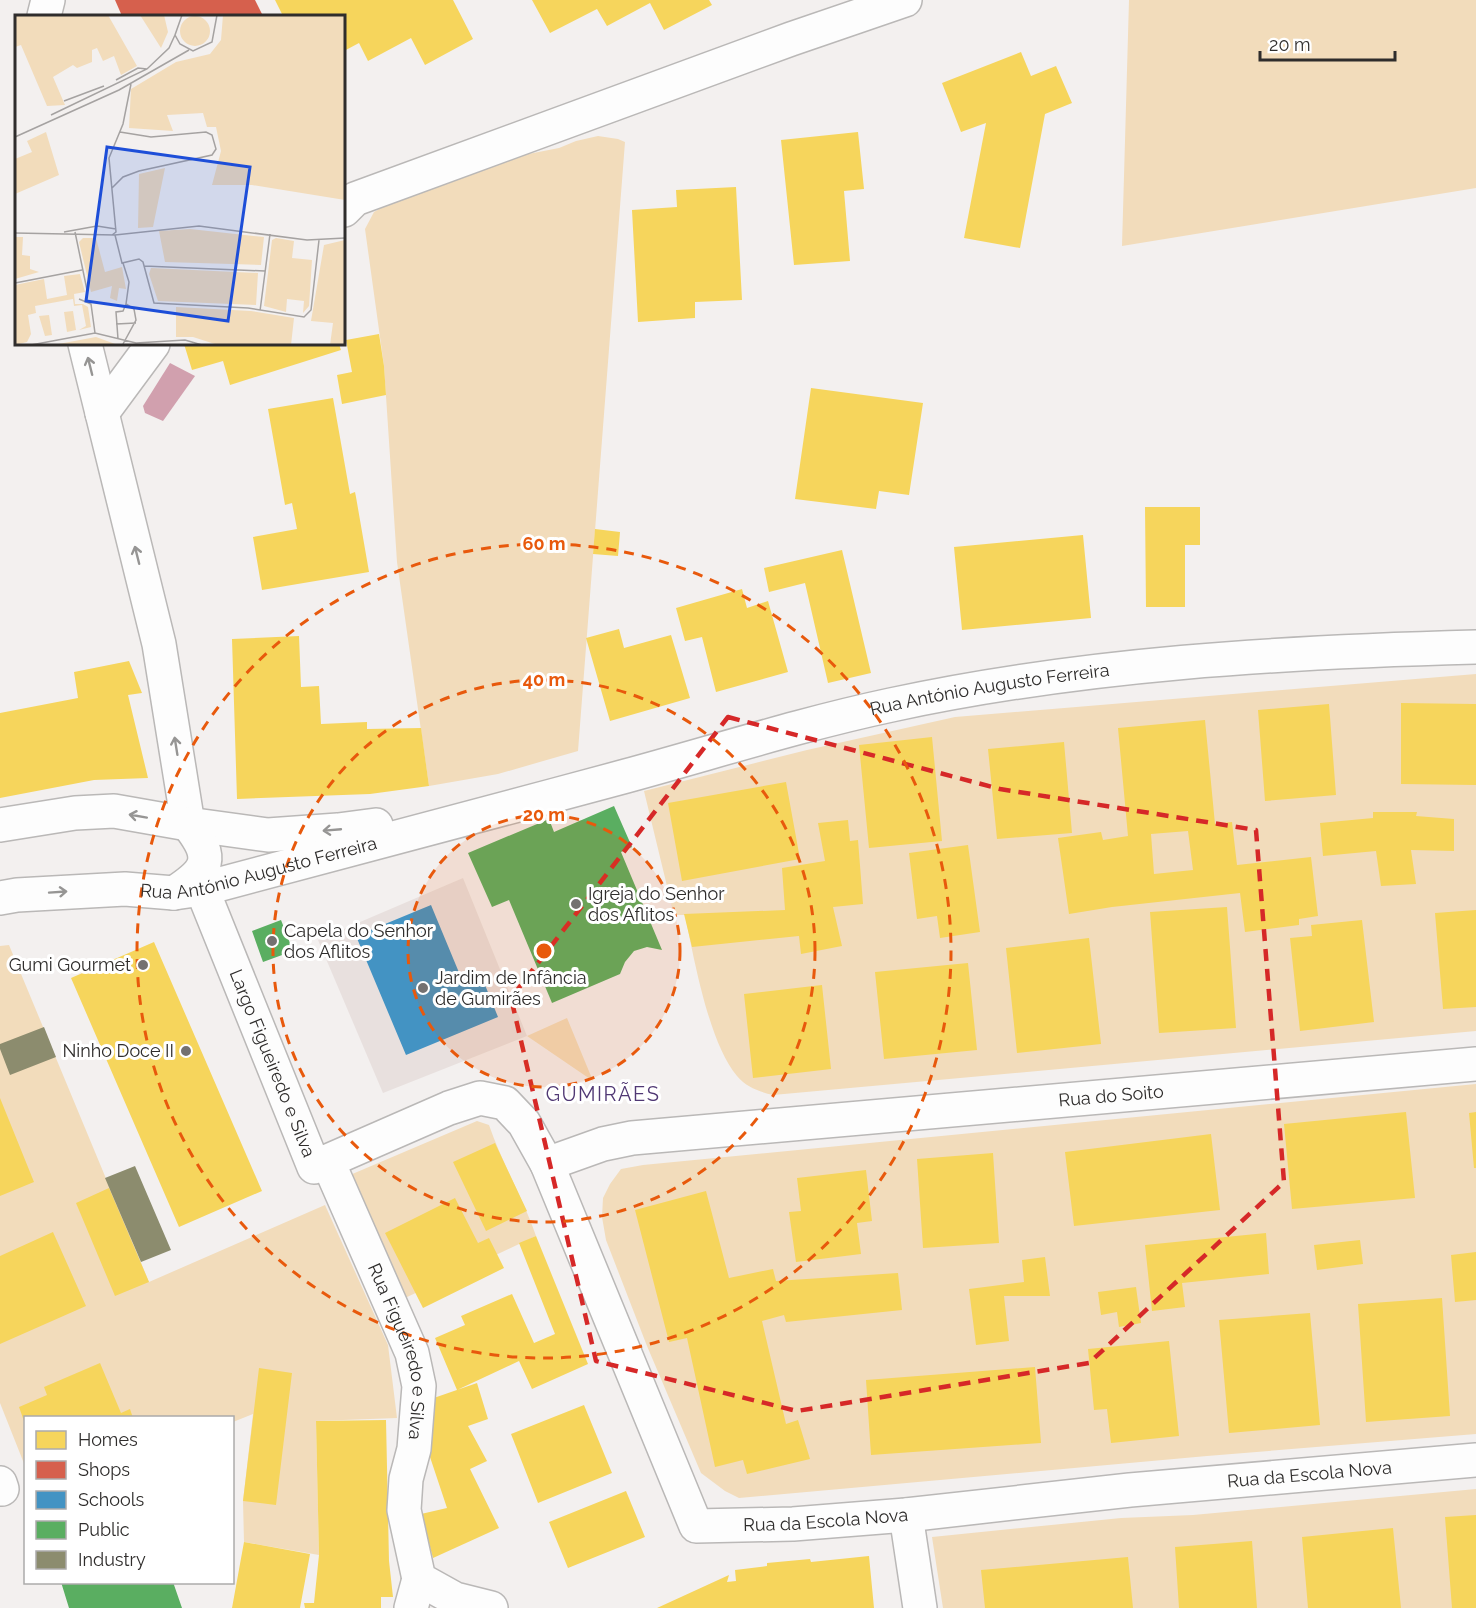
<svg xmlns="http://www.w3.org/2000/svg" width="1476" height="1608" font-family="Raleway,sans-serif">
	<rect width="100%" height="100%" fill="#f3f0ef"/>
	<path fill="#e8e0de" d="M463 878 527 1036 383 1093 318 940Z"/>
	<path fill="#f2dcbb" d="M1129 0H1476V188L1122 246Z
		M598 136 618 139 625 142 578 751 498 774 429 786 397 562 384 366 365 229 374 212 395 200 488 162 559 148 576 141Z
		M1476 674V1031L773 1095C760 1092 746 1087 737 1076 709 1043 694 959 685 915H674L644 791 807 750 955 717Z
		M9 945 149 1282 325 1205 388 1345 397 1418 316 1421 319 1555 244 1542 243 1501 253 1414 233 1422 232 1418H26L25 1466 0 1403V946Z
		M567 1018 593 1081 527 1036Z
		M1476 1084V1434L1207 1456 739 1498 725 1491 701 1473 647 1346 606 1240 602 1217 603 1198 610 1184 621 1169 643 1165Z
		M477 1121 489 1125C502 1163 523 1198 536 1236L405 1298 350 1175Z
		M1476 1489V1608H943L932 1537 1121 1518 1193 1515Z"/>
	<path fill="#d1a0ae" d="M170 363 195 376 163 421 145 413 143 406Z"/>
	<path fill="#f6d55c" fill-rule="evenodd" d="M275 0H453L473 39 425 65 411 38 368 61 359 43 344 51V16H283Z
		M532 0H709L712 5 664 30 650 3 607 26 597 9 550 33Z
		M1021 52 1031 76 1056 66 1072 103 1045 114 1020 248 964 238 986 123 961 132 942 83Z
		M858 132 864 189 844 191 850 261 794 265 781 140Z
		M736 187 742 300 695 302V318L638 322 632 210 677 207 676 190Z
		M379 334 384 366 386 395 342 404 337 375 352 372 346 340Z
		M184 344H339L341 350 230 385 223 361 192 370Z
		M811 388 923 403 909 495 879 491 876 509 795 499Z
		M333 398 350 494 355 492 356 497 369 572 262 590 253 537 297 529 292 503 285 505 268 409Z
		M1145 507H1200V545H1185V607H1146Z
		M595 529 620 532 618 556 593 554Z
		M1083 535 1091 618 962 630 954 547Z
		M842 550 871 673 828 683 805 583 769 592 764 568Z
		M742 589 747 608 768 601 788 672 716 692 702 637 685 641 676 608Z
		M619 629 624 648 671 635 690 698 610 721 586 638Z
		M299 636 301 687 319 686 321 724 367 722V729L421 728 429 786 370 794 237 799 232 639Z
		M129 661 142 693 128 695 148 778 94 780 0 798V713L78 698 74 672Z
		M1401 703 1476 704V785L1401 784Z
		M1329 704 1336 795 1265 801 1258 710Z
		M1205 720 1215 824 1232 822 1237 865 1311 857 1318 916 1299 919V925L1245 932 1240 893 1112 907 1069 914 1058 838 1101 832 1103 840 1128 836 1118 728ZM1188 831 1193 870 1154 874 1151 834Z
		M932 737 942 841 869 848 859 745Z
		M1064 742 1072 833 997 839 988 749Z
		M786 782 800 859 682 881 668 803Z
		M1373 812H1417L1416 816 1454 819V851L1411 850 1416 884 1381 886 1376 851 1323 856 1320 823 1373 818Z
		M848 820 850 841 858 840 863 904 833 907 842 946 801 954 799 936 692 947 684 914 785 910 782 868 825 861 818 823Z
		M968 845 980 932 940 938 937 916 917 919 909 853Z
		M1227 907 1236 1028 1159 1033 1150 912Z
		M1476 910V1007L1443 1009 1435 913Z
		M1362 920 1374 1022 1300 1031 1290 938 1312 936 1311 925Z
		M1089 938 1101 1044 1017 1053 1006 948Z
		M154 942 262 1191 179 1227 71 978Z
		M968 963 977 1050 884 1059 875 972Z
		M822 985 831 1069 753 1078 744 994Z
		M0 1098 34 1182 0 1196Z
		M1406 1112 1415 1198 1292 1209 1284 1124Z
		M1476 1112V1168H1474L1469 1113Z
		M1211 1134 1220 1210 1074 1226 1065 1152Z
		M495 1143 527 1211 486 1231 453 1162Z
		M993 1153 999 1243 923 1248 917 1159Z
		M866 1170 872 1221 857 1223 861 1254 796 1262 789 1212 801 1211 797 1178Z
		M109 1188 149 1282 115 1296 76 1203Z
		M706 1191 729 1278 773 1269 776 1281 898 1273 902 1310 786 1322 784 1315 762 1321 786 1424 798 1420 810 1459 747 1474 743 1460 715 1467 687 1338 669 1342 635 1210Z
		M455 1198 478 1243 489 1238 504 1268 423 1308 385 1233Z
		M53 1232 86 1306 0 1344V1256Z
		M1266 1233 1269 1274 1182 1283 1185 1307 1152 1311 1145 1245Z
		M536 1236 588 1364 532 1389 519 1361 457 1390 435 1338 465 1325 461 1316 512 1294 534 1343 555 1334 519 1243Z
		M1360 1240 1363 1264 1317 1270 1314 1245Z
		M1476 1252V1300L1455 1302 1451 1255Z
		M1045 1257 1050 1296H1004L1009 1341 976 1345 969 1289 1024 1282 1022 1260Z
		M1136 1287 1141 1323 1119 1327 1117 1312 1101 1315 1098 1292Z
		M1442 1298 1450 1416 1366 1422 1358 1304Z
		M1310 1313 1320 1425 1229 1433 1219 1320Z
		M1169 1341 1179 1436 1111 1443 1107 1409 1094 1410 1088 1349Z
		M100 1363 121 1413 130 1409 133 1418H26L25 1424 19 1407 47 1395 44 1387Z
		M1035 1367 1041 1443 871 1455 866 1380Z
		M259 1368 292 1373 276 1505 243 1501Z
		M477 1383 488 1419 468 1426 487 1461 470 1469 499 1528 433 1558 421 1514 447 1508 425 1442 428 1400Z
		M584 1405 612 1473 538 1503 511 1434Z
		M386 1420 389 1561 393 1597H381V1608H305L304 1603H314L319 1555 316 1421Z
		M626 1491 645 1537 568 1568 549 1522Z
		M1476 1515V1608H1452L1445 1517Z
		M1393 1528 1401 1608H1308L1302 1537Z
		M1252 1541 1257 1608H1179L1175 1547Z
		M244 1542 310 1554 300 1608H232Z
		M869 1556 874 1608H657L729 1575 727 1582 736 1581 735 1570 767 1566V1563L810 1559 811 1562Z
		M1128 1557 1133 1608H985L981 1570Z"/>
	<path fill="#d6604d" d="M115 0H255L263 16H122Z"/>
	<path fill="#4393c3" d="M431 905 465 987 483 980 498 1017 406 1055 356 936Z"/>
	<path fill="#5aae61" d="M614 806 632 847 621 852 662 950 647 947 634 951 625 962 620 974 552 1003 509 900 492 907 468 853 549 819 554 832Z
		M281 920 293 951 263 962 252 931Z
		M61 1582H173L182 1608H69Z"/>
	<path fill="#8c8c6e" d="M44 1027 56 1057 10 1075 0 1049V1044Z
		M135 1166 171 1250 141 1262 105 1178Z"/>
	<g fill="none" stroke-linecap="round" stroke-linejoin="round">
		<defs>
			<path id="pedestrian" d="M906 1515 920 1608"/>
			<g id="minor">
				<path d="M44 16 48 0"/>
				<path d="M344 210 355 199 791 39 905 0"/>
				<path d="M85 344 159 644 188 824"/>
				<path d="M102 413 153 344"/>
				<path id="s1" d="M202 889 314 1167 449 1108 480 1098 505 1103 524 1123 547 1164 696 1526 793 1524 906 1515 1130 1490 1476 1460"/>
				<path id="s2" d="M328 1162 412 1353 419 1386 414 1449 406 1479 404 1510 419 1579 455 1599 491 1608"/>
				<path id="s3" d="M547 1164 603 1144 632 1138 1476 1064"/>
				<path d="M0 1483 2 1489"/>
				<path d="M411 1608 419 1579"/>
			</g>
			<g id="tertiary">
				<path d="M0 825 75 813 114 811 188 824 268 835 338 830 376 825"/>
				<path d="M174 893C209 870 215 859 188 824"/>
				<path id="s4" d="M0 898 17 895 125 889 174 893 202 889C344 851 485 814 626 776 714 752 802 724 891 705 1081 664 1282 652 1476 647"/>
			</g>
		</defs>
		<use href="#pedestrian" stroke="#bab8b7" stroke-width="36"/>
		<use href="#minor" stroke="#bab8b7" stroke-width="36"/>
		<use href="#tertiary" stroke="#bab8b7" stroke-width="36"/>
		<use href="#pedestrian" stroke="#fdfdfd" stroke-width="33"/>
		<use href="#minor" stroke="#fdfdfd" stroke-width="33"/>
		<use href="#tertiary" stroke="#fdfdfd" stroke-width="33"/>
	</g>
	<defs><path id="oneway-shaft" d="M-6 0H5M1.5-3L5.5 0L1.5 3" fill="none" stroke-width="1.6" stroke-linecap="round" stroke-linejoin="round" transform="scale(1.5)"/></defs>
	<g stroke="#969594">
		<use href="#oneway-shaft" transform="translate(90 366) rotate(-104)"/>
		<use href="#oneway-shaft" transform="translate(137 555) rotate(-104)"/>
		<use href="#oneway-shaft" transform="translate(176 746) rotate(-99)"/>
		<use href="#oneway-shaft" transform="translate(138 816) rotate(-170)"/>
		<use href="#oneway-shaft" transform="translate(332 830) rotate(175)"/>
		<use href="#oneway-shaft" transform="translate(58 892) rotate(-4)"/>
	</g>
	<path fill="none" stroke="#d62828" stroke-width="4.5" stroke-dasharray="12 8" stroke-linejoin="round" d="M728 717 1000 789 1256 830 1284 1182 1089 1363 797 1411 596 1361 511 998Z"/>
	<circle cx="544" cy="951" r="136" fill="#e8590c" fill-opacity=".12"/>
	<g fill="none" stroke="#e8590c" stroke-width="3" stroke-dasharray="10 8">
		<circle cx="544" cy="951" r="136"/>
		<circle cx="544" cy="951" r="271"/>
		<circle cx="544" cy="951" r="407"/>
	</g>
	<g fill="#747170" stroke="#fff" stroke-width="2">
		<circle cx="576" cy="904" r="6"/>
		<circle cx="272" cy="941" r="6"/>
		<circle cx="143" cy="965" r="6"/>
		<circle cx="423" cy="988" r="6"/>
		<circle cx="186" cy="1051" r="6"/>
	</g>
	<g text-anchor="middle" stroke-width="6" stroke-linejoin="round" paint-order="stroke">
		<g font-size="18" fill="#2f2d2c" stroke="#fff">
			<text dy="6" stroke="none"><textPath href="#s4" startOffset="1016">Rua António Augusto Ferreira</textPath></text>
			<text dy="6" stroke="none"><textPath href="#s4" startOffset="262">Rua António Augusto Ferreira</textPath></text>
			<text dy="6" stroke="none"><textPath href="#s1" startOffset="188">Largo Figueiredo e Silva</textPath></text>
			<text dy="6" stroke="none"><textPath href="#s3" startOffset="570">Rua do Soito</textPath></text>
			<text dy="6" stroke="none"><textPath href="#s2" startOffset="204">Rua Figueiredo e Silva</textPath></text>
			<text dy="6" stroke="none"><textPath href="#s1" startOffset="1587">Rua da Escola Nova</textPath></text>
			<text dy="6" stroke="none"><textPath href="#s1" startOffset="1101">Rua da Escola Nova</textPath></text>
		</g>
		<g font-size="18" fill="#2f2d2c" stroke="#fff" text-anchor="start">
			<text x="588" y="900">Igreja do Senhor<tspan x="588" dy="21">dos Aflitos</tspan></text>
			<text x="284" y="937">Capela do Senhor<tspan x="284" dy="21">dos Aflitos</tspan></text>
			<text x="131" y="971" text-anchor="end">Gumi Gourmet</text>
			<text x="435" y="984">Jardim de Infância<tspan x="435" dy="21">de Gumirães</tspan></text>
			<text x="174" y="1057" text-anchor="end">Ninho Doce II</text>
		</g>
		<g font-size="20" letter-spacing="1.5" fill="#503874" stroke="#fff">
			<text x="603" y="1101">GUMIRÃES</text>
		</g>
	</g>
	<g transform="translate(15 15)">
		<rect width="330" height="330" fill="#f3f0ef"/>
		<path d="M0 0H93L122 51 106 60 99 41 88 46 82 33 77 35V47L62 53 58 50 38 62 50 90 32 91 6 30 0 32ZM125 0H149L153 17 146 33ZM208 0H330V185L237 170H197L206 136 201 112H192L188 98 152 100 158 116 114 113 116 74 161 47 195 39 206 25ZM165 16a15 15 0 1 1 30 0a15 15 0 1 1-30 0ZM31 117 44 160 0 179V144L17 137 12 126ZM150 153 138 212 123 213 124 159ZM175 214 249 222 246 250 150 247 144 216ZM0 222H8L7 240 15 241V254L24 257 0 264ZM68 223H81L90 257 107 252 111 274 104 273 102 286 95 283 97 271 76 277 64 227ZM261 223 279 226 277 243 297 245 294 291 288 298 289 286 272 284 271 297 249 291 257 225ZM330 225V330H315L318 308 296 306 309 230ZM136 253 243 258 241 290 143 286 134 259ZM65 259 70 277 59 279 60 289H68L73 292 76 312 64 315 71 311 67 290 59 291 58 284 20 291 21 298 13 300 16 319 12 327 0 330V270L29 264 32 284 52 280 49 261ZM161 292 236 296 279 303 276 330H203L178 322H161ZM58 296 61 315 52 317 49 297ZM34 300 37 320 30 321 24 301ZM81 322 103 330H38Z" fill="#f2dcbb"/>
		<path fill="none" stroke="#a5a2a1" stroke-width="1.5" d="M167 0 160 20 165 29 178 36 197 27 202 0M101 65 123 53 132 54M49 86 89 71M36 100 132 54 154 33 160 20M0 122 104 75 174 35M97 173 108 162 124 156 197 140 201 134 197 120 191 117 136 122 105 117M49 217 82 211 101 214M60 217 72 275M0 218 100 220 184 211 292 225 330 223M97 220 101 217 94 143 108 109 116 69M100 220 107 248 124 244 128 247 139 288 233 293 289 302 296 295 304 225M129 251 250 256M0 268 67 255M64 284 76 289 80 318M245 296 255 219M101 309 121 308M103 324 101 297 108 296 111 289M108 329 121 305 119 294 111 289 114 267 108 248M16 330 80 318 121 328 170 325 187 330"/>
		<path fill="#1d4ed8" fill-opacity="0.15" stroke="#1d4ed8" stroke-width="3" d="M92 132 235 152 213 306 71 286Z"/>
		<rect width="330" height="330" fill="none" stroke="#2f2d2c" stroke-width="3"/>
	</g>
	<circle cx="544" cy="951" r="9" fill="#e8590c" stroke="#fff" stroke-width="3"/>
	<g font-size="18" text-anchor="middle" font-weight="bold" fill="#e8590c" stroke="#fff" stroke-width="6" stroke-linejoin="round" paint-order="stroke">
		<text x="544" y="550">60 m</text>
		<text x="544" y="686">40 m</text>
		<text x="544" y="821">20 m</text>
	</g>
	<rect x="24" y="1416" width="210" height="168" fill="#ffffff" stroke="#acabab" stroke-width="1.5"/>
	<rect x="36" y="1431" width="30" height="18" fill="#f6d55c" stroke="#acabab" stroke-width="1.5"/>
	<text x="78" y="1446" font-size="18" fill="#2f2d2c">Homes</text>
	<rect x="36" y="1461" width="30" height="18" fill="#d6604d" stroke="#acabab" stroke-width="1.5"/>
	<text x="78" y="1476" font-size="18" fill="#2f2d2c">Shops</text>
	<rect x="36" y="1491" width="30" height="18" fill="#4393c3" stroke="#acabab" stroke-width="1.5"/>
	<text x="78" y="1506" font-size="18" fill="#2f2d2c">Schools</text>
	<rect x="36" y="1521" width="30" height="18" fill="#5aae61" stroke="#acabab" stroke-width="1.5"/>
	<text x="78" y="1536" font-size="18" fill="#2f2d2c">Public</text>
	<rect x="36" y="1551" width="30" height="18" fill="#8c8c6e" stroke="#acabab" stroke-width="1.5"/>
	<text x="78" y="1566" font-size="18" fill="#2f2d2c">Industry</text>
	<path d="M1260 51v9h135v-9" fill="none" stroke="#2f2d2c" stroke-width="3"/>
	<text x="1269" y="51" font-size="18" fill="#2f2d2c" stroke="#ffffff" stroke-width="4.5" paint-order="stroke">20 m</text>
</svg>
